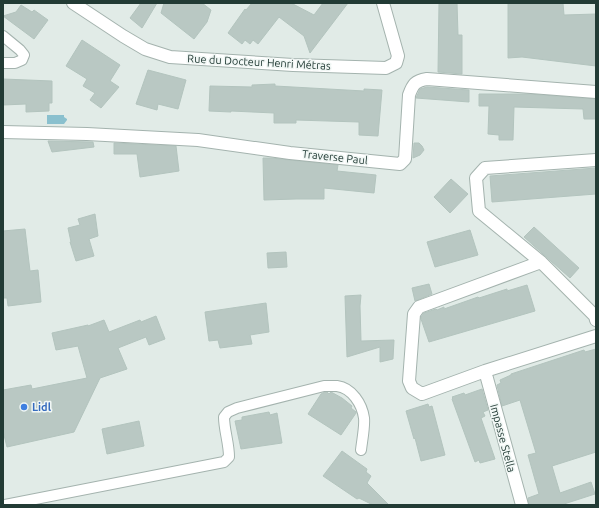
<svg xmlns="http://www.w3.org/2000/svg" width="599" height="508" font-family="Ubuntu,sans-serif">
	<rect width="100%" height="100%" fill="#e1ebe7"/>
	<path fill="#8ac0ce" d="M47 115H64V117L67 119V120L64 124H47Z"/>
	<path fill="#b9c8c3" stroke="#b3c4be" d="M141 3H157L142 28 130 18Z
		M164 3H202L211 10 207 22 194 39 161 13Z
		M252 3H291L314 15 323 3H348L310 53 304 36 279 17 258 44 253 40 250 44 245 40 242 44 228 33 245 9 246 10Z
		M439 3H457L458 35H462V74L438 72Z
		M508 3H563L564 15 596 14V66L522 57 508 58Z
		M21 5 32 12 34 10 48 20 34 39 3 16 16 12Z
		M82 40 120 65 110 81 119 87 101 108 90 100 95 93 83 86 87 79 66 66Z
		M148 70 186 80 178 109 158 104 157 110 136 104Z
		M3 79 52 81V103H49V111L26 112V104L3 105Z
		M275 84V86L364 91V89L382 90 378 136 359 135V122L296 120V123H274V113L231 111V112L209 111 210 86 252 87V85Z
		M427 87 469 90V102L416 98 420 89Z
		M479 94H528L596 99V119H584L583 109 514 107 513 140H499V135L488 134 489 106H479Z
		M48 141 93 142 94 147 52 152Z
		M114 143 176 146 179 171 140 177 137 154H114Z
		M414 143H419L422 146 424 150 420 155 413 158Z
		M263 158H271L338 165 337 171 376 175 374 193 324 188V199H296L264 200Z
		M596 168V194L492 202 490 176Z
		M451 179 468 194 450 213 434 197Z
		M95 214 98 236 89 239 94 256 76 261 70 242H71L68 228 80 225 78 219Z
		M534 227 579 268 570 278 524 237Z
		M25 229 30 271 38 270 41 302 8 306 7 298H3V231Z
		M470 230 478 255 435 267 427 242Z
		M286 252 287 267 268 268 267 253Z
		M429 284 432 294 415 301 412 288Z
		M527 285 535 311 429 342 421 319V317L424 313 436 309 437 310 444 307V309L478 297 479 298 507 289V291Z
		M361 295 360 306 361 341 394 340 393 359 380 362V347L347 357 345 296Z
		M266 303 269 332 250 335 252 344 220 348 218 340 209 341 205 312Z
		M156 316 165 339 149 345 146 337 118 348 127 369 100 378 74 432 7 447 3 431V390L31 385 32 389 87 378 78 346 56 350 52 333 88 325V326L104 320 109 332 140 320 141 322Z
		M596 349V452L552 466 560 493 591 482 595 494 564 504V505H529L528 498 539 494 528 455 536 453 520 400 502 406 497 385 501 383 500 380 511 375V374L584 350 585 352Z
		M482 389 488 410 483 412 485 416 481 418 495 459 480 463 479 460 475 462 452 399 453 398 452 397 464 393 465 395Z
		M325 392H327L329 394 331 392 342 398 352 406 351 408 356 412V413L341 435 308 414 321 394Z
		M428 404 429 407 432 406 445 455 421 461 415 438 414 439 406 411Z
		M269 412 270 415 277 413 282 443 241 449 235 421 242 420V417Z
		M139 421 144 446 107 454 102 429Z
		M342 451 367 469 366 472 371 476 367 483 389 505H373L359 498 357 499 323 476Z"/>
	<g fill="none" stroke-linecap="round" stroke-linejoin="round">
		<defs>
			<path id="lane" d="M3 36 20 50 24 55 22 60 15 63H3
				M5 505 224 462 229 457C229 443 224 430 224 417L228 412 237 408 324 386C328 386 333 386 337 386 352 388 362 404 364 418 365 426 362 441 361 450"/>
			<path id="street" d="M73 3 123 36 145 49 170 57 293 65 386 68 396 63 398 56 383 3
				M3 132 87 134 198 140 290 153 400 164 405 159 409 95C413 84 415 81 427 79L596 92
				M596 160 485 168 476 178 479 211 541 262 595 316 596 320
				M541 262 419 307 414 314 409 381 412 388 422 394 485 371 596 336
				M485 371 522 505"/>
		</defs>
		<use href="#lane" stroke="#a4b3ae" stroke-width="12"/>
		<use href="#street" stroke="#a4b3ae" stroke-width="14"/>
		<use href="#lane" stroke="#fff" stroke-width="10"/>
		<use href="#street" stroke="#fff" stroke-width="12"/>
	</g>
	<circle fill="#3f7fe0" stroke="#f1f7f5" stroke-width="1.5" cx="24" cy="407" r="4"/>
	<g text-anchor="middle" stroke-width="3" stroke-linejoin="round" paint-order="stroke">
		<g font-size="11" fill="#223b35" stroke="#f1f7f5">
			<text transform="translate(259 62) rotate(3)" y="4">Rue du Docteur Henri Métras</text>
			<text transform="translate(335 157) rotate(6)" y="4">Traverse Paul</text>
			<text transform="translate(503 438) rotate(75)" y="4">Impasse Stella</text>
		</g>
		<g font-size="11" font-weight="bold" fill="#366cbe" stroke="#f1f7f5" text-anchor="start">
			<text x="32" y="411">Lidl</text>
		</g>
	</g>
	<rect width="599" height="508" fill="none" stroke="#223b35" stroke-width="8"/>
</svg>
